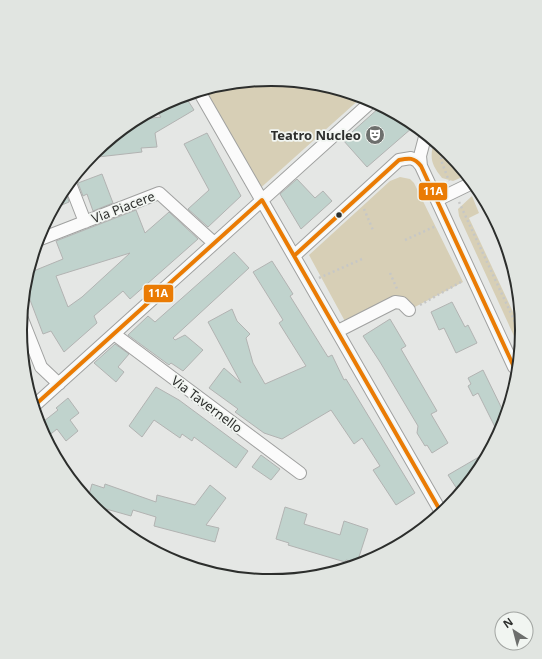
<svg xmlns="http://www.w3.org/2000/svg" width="542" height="659" font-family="'Noto Sans',sans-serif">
	<rect width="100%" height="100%" fill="#e5e7e5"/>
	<path fill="#d7cfb6" d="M271 79 362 97 256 192 201 92Z
		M434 142 449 152 465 176 453 181 442 178C432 165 429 159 434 142Z
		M400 177 410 179 414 183 463 282 411 309 405 301 347 325 309 255 390 181Z
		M472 196 479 213 469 218 522 331 519 347 459 216 458 209Z"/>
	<path fill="#c0d3cd" stroke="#b2b3b2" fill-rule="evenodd" d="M185 96 194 110 155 133 157 147 141 148 142 152 89 158 94 152 143 119 161 117 156 110 175 98Z
		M380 107 412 128 367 167 343 140Z
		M207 133 241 196 208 227 188 209 209 190 184 144Z
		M102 174 113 203 93 211 87 194 83 196 78 183Z
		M297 179 315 198 323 191 332 201 301 229 280 194Z
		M66 193 69 202 57 207 65 194Z
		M136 210 145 233 169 212 198 239 130 299 123 291 94 316 97 323 64 352 51 331 43 334 27 292 31 272 63 259 56 241ZM130 253 82 297 68 307 56 276Z
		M234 252 249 268 173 338 175 340 185 335 203 350 183 371 171 363 169 365 128 335 148 316 155 322Z
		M272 261 293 294 290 296 328 357 332 355 344 380 346 379 415 493 396 505 373 470 380 466 362 438 354 444 331 410 282 439 264 433 235 412 238 409 209 388 224 368 241 383 208 322 232 309 237 321 250 334 246 338 253 363 265 384 306 366 279 323 283 320 253 272Z
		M452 302 465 327 468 325 477 343 456 353 444 328 439 330 431 312Z
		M390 319 406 346 401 349 437 411 431 414 448 443 432 453 427 445 425 446 417 433 418 426 380 362 363 336Z
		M115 344 129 354 118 367 124 372 116 382 94 363Z
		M483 370 505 415 503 426 498 433 478 393 473 396 468 386 471 384 468 378Z
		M156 387 179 400 248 451 236 468 194 437 192 441 182 434 180 438 154 420 142 437 129 426Z
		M68 398 79 413 70 420 78 431 66 441 57 429 47 437 39 425 58 410 56 408Z
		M484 454 459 492 448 475Z
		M261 455 280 469 271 480 252 467Z
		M92 484 104 488 105 484 156 502 157 495 195 505 210 485 226 498 206 525 219 528 215 542 154 526 156 517 133 510 131 516 92 505 88 498Z
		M285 507 307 514 304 524 340 535 344 521 368 529 357 563 346 560 345 562 288 545 289 543 276 539Z"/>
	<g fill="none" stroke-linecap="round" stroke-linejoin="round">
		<defs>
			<path id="street" d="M200 93 441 512
				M421 166 420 156 425 137
				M71 186 85 222
				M437 200 470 184
				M500 229 504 237
				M38 240 159 193 214 243
				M295 255 399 160 411 158 417 161 421 166 514 367
				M22 319 41 367 59 384
				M338 331 395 302 402 303 409 310
				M114 334 300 473
				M35 405 372 101"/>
		</defs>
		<use href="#street" stroke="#a0a1a0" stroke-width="14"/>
		<path stroke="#c6c7c6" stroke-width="2.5" stroke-dasharray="2 3" stroke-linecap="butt" d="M442 147 441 160 449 181
			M459 202 521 335
			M364 209 373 230
			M405 240 436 226
			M390 273 398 291
			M319 278 362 259
			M420 305 461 282"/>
		<use href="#street" stroke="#fbfbfb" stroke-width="12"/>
		<defs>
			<path id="bus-1" d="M295 255 399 160C409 158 414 157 421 166L514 367
				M35 405 262 200 441 512"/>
		</defs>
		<use href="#bus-1" stroke="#f1f5f1" stroke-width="7"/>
		<use href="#bus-1" stroke="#ea7b04" stroke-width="4"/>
	</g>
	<defs>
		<symbol id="theatre-disc" viewBox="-11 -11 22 22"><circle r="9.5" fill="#6d6f6d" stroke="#f1f5f1"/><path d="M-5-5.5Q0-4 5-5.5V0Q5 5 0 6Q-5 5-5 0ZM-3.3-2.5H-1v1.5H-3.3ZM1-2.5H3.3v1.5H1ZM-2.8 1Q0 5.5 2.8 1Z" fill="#fff"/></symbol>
	</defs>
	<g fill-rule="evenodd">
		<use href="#theatre-disc" x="364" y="124" width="22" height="22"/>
	</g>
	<circle fill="#2c2e2c" stroke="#f1f5f1" stroke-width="1.5" cx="339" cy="215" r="3.5"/>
	<g text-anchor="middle" stroke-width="3.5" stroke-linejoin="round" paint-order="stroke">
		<g font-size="13" font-weight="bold" fill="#2c2e2c" stroke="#f1f5f1" text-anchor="end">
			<text x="361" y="140">Teatro Nucleo</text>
		</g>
		<g font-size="13" fill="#2c2e2c" stroke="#f1f5f1">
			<text transform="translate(123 207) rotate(-21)" y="5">Via Piacere</text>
			<text transform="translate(207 404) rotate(37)" y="5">Via Tavernello</text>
		</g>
	</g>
	<path d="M0 0H542V659H0ZM27 330a244 244 0 1 1 488 0a244 244 0 1 1-488 0Z" fill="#e1e5e1" fill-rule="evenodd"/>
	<path fill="none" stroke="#2c2e2c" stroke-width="2" d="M27 330a244 244 0 1 1 488 0a244 244 0 1 1-488 0Z"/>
	<g stroke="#f1f5f1" stroke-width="1.5">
		<rect x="418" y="182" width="30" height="19" rx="4" fill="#ea7b04"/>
		<rect x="143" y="284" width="31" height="19" rx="4" fill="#ea7b04"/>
	</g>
	<g font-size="11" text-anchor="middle" font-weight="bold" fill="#fff">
		<text x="433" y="195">11A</text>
		<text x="158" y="297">11A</text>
	</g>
	<g transform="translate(514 631) rotate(324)"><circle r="19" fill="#f1f5f1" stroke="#a2a5a2"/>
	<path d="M0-3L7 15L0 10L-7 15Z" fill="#6d6f6d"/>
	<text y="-6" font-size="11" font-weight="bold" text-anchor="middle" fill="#2c2e2c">N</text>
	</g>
</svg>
